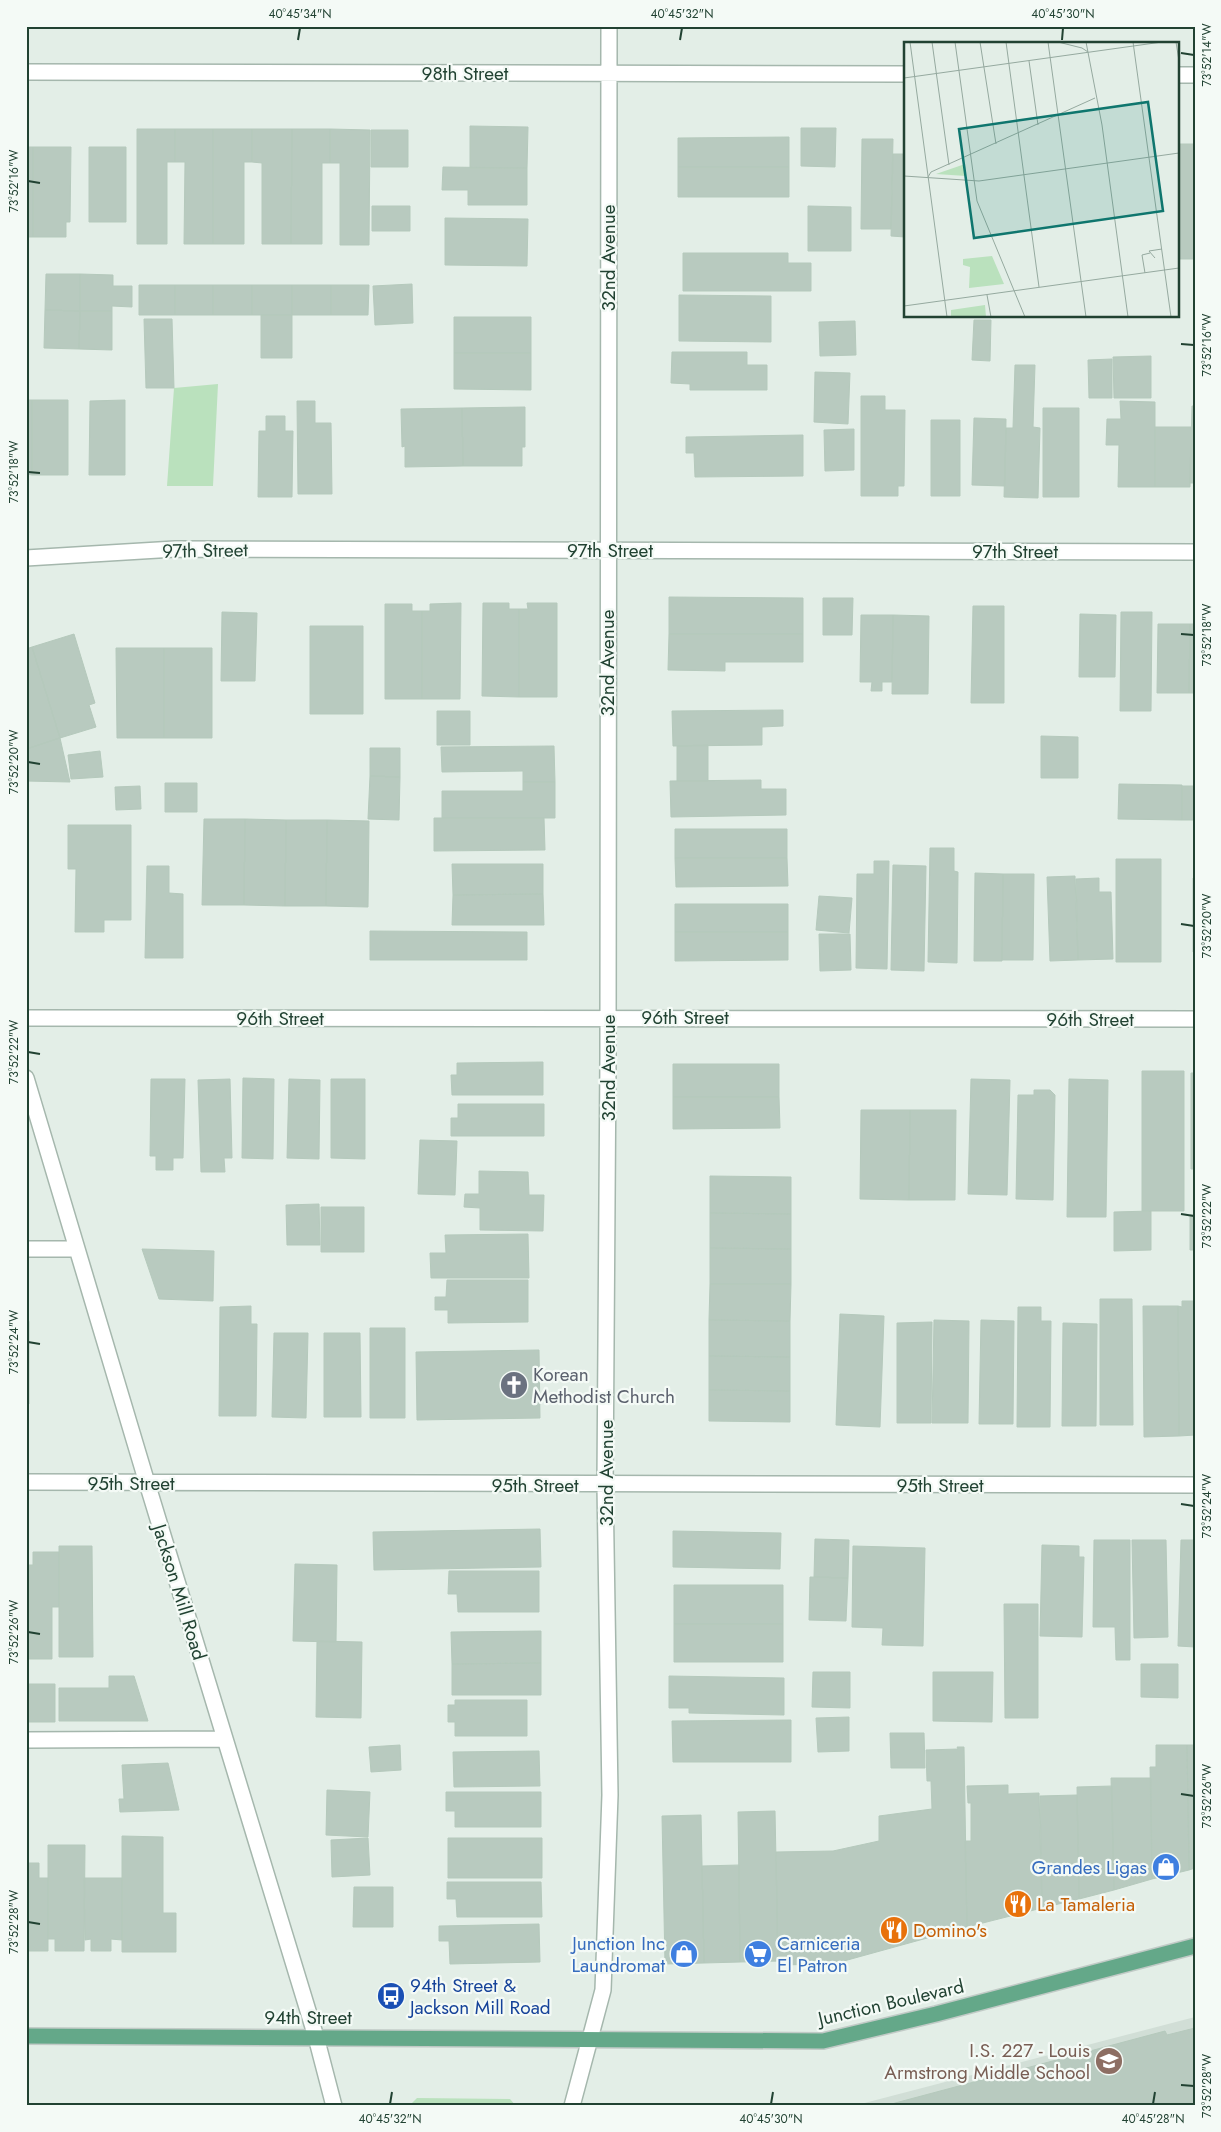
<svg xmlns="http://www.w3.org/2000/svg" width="1221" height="2132" font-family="Jost,sans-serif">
	<rect width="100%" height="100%" fill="#e3eee7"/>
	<path fill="#d1ded6" d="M1195 2017V2106H853Z"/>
	<path fill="#bae1bd" d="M218 384 213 486H167L174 388Z
		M417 2098 510 2099 516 2106H409Z"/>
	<path fill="#b8cabf" stroke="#b5c9bc" d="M470 126 528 127 527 168H470Z
		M801 128H836L835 167 801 166Z
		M137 129H175V162H167V244H137Z
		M175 129H213V244H184L185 162H175Z
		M213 129H252V162H244V244H213Z
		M252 129H292L291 244H262V163L252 162Z
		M292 129H330V163H322V244H291Z
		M330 129 370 130 369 245H340V163H330Z
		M371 130H408V167H371Z
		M789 137V167H678V138Z
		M862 139H893L891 229H861Z
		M1177 144H1195V259H1177Z
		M26 147H33V237H26Z
		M33 147H71L70 222H66V237H33Z
		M89 147H126V222H89Z
		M893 154H905V237L891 236Z
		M443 167 527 168V205H468V190H442Z
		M678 167H789V197H678Z
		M372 206H410V231H372Z
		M808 206 851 207V251H808Z
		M445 218 528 219 527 266 445 265Z
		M683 253H788V263H811V291H683Z
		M46 274H80V311L45 310Z
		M80 274 113 275V286H132V307L112 306V311H80Z
		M412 284 413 323 375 325 373 286Z
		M139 285H175V315H139Z
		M175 285H213V315H175Z
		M213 285H252V315H213Z
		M252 285H292V315H252Z
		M292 285H331V315H292Z
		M331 285H369L368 315H331Z
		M679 295 771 296V342L679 341Z
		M45 310 80 311 79 349 44 348Z
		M80 311H112V350L79 349Z
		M261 315H292V358H261Z
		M454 317H531V353H454Z
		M144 319H172L174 388H146Z
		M974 320H991L990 361 972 360Z
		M855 321 856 355 820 356 819 322Z
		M672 352H747V365H767V390H690V384L671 383Z
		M454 353H531V390L454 389Z
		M1151 356V398H1114L1113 357Z
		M1112 359V398H1089L1088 360Z
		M1015 365H1035L1033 427 1040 428 1038 498 1004 497 1006 428H1013Z
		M815 372 850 373 848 424 814 422Z
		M861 396H885V410H905L904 486H898V496H861Z
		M26 400H32V475L26 474Z
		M32 400H68V475H32Z
		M125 400V475H89L90 401Z
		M297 401H315V423H331L332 494H298Z
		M1120 401 1155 402V487H1118L1119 445H1106L1107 419H1121Z
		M1192 406H1195V483H1190Z
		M525 407V447H522V466H463L462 408Z
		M462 408 463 466 405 467V446L402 447 401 409Z
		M1043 408H1079V497H1043Z
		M266 416H285V431H293L292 497H258L259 431H266Z
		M974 418 1006 419 1005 486 972 485Z
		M931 420H960V496H931Z
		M1155 427H1191L1190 487H1155Z
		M854 429V470L825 471 824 430Z
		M803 435V476L695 477 694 453H686V437Z
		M669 597 803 598V634H669Z
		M823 598H853L852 635H823Z
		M461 603 460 699H422V611H430V604Z
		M483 603H509V609H519V697L482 696Z
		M527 603H557V697H519V609H528Z
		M385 604H412V611H422V699H385Z
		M973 606H1004V703H971Z
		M222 612 257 613 255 681H221Z
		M1121 612H1152L1151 711H1120Z
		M1080 614 1116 615 1115 677H1079Z
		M861 615H893L892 682H882V691H871L872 682H860Z
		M893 615 929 616 928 694H892Z
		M1158 624H1190L1189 693H1157Z
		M1190 624H1195V693H1189Z
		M310 626H363V714H310Z
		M74 634 95 703 89 705 96 727 60 738 32 647Z
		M669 634H803V662H725V671L668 670Z
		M32 647 60 738 26 749V649Z
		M116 648H164V738H117Z
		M164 648H212V738H164Z
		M783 710V726L762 727V745L673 746 672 711Z
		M437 711H470V745H437Z
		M1041 736 1078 737V778H1041Z
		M60 738 70 782 26 781V749Z
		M708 745V781H677V746Z
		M554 746 555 782H523V771L442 772 441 747Z
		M370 748H400V777L370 776Z
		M100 751 103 777 71 779 68 755Z
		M370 776 400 777 399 820 368 819Z
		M761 780V789H786V815L671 817 670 781Z
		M523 782H555V818H442V791H523Z
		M165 783H197V812H165Z
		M1119 784 1182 785V820L1118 819Z
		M140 786 141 809 116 810 115 787Z
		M1182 786H1195V820H1182Z
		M434 818H544L545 850 434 851Z
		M204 819H245L244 905H202Z
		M245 819 286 820 285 906 244 905Z
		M286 820H327L326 906H285Z
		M327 820 369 821 368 907 326 906Z
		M68 825H131V920H104V932H75L76 869H68Z
		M675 829H787V858H675Z
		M930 848H954V871L958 872 957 963 928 962Z
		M675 858H787L788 886 676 887Z
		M1116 859H1161V962H1116Z
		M874 861H889L887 969 856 968 857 874H874Z
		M452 864H543V894L453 895Z
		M893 865 926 866 924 971 891 970Z
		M147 866H169V893L183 894V958H145Z
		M975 873 1003 874 1002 961H974Z
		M1003 874H1034L1033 960H1002Z
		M1075 876 1078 960 1050 961 1047 877Z
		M1099 878V892H1111L1113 959 1078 960 1076 879Z
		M1193 878H1195V952H1193Z
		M543 894 544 925H452L453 895Z
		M819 896 852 898 849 933 816 930Z
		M675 904H788V932H675Z
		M370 931 527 932V960H370Z
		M675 932H788V960L675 961Z
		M819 934H850L851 970 820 971Z
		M543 1062V1095H452L451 1075H457V1063Z
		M673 1064H779V1097H673Z
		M1142 1071H1184V1211H1142Z
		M1191 1073H1195V1169H1191Z
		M243 1078 274 1079 273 1159 242 1158Z
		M151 1079H185L183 1158H173V1170H156V1156H150Z
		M230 1079 232 1158H224L225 1172H201L198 1080Z
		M289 1079 320 1080 319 1159 287 1158Z
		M331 1079H365V1159L331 1158Z
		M971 1079 1010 1080 1007 1195 968 1194Z
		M1069 1079 1108 1080 1106 1217H1067Z
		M1034 1090H1050L1055 1095 1053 1200 1016 1199 1018 1095H1034Z
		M673 1097H779L780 1128 673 1129Z
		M458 1104H544V1136H451V1118H458Z
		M861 1110H910L909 1200 860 1199Z
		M910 1110H956L955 1200H909Z
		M420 1140 457 1141 455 1195 418 1194Z
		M479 1171 528 1172 529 1195H544L543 1231 480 1230V1208L464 1207 465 1194H479Z
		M710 1176 791 1177V1214L710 1213Z
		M319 1204 320 1245H287L286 1205Z
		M321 1207H364V1252H321Z
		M1151 1211V1250L1114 1251V1212Z
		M710 1213 791 1214V1249L710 1248Z
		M1190 1215H1195V1250H1190Z
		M528 1234 529 1278H431L430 1253H446L445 1235Z
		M710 1248 791 1249V1284H710Z
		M142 1249 214 1251 213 1301 159 1299Z
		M447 1280H528V1322L448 1323V1310H435V1297H446Z
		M710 1284H791L790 1321 709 1320Z
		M1100 1299H1132L1133 1425H1100Z
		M1182 1301H1195V1435L1179 1436 1178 1306 1182 1307Z
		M251 1306V1324H257L256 1416H219L220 1307Z
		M1143 1306H1178L1179 1436 1144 1437Z
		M1018 1307H1041V1321H1051L1050 1427H1017Z
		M26 1310 29 1322V1404H26Z
		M840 1314 884 1316 880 1427 836 1425Z
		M709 1320 790 1321V1357L709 1356Z
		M934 1320 969 1321 968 1423H932Z
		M981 1320 1014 1321 1013 1424H979Z
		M932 1322 931 1423H897V1323Z
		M1063 1323 1097 1324 1096 1426H1062Z
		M370 1328H405V1418H370Z
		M274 1333H308L306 1418 272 1417Z
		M324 1333H360L361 1417H324Z
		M539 1350 540 1418 417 1420 416 1352Z
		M709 1356 790 1357V1391L709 1390Z
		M709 1390 790 1391V1422L709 1421Z
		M540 1529 541 1567 374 1570 373 1532Z
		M673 1531 781 1533 780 1569 673 1567Z
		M815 1539 849 1540 848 1578 814 1577Z
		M1094 1540H1130V1660H1116L1115 1627H1093Z
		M1132 1540H1166L1168 1637 1134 1638Z
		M1181 1540H1195V1647L1178 1646Z
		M1042 1545 1079 1546V1557H1084L1082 1637 1040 1636Z
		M59 1546H92L93 1657H59Z
		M853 1546 925 1548 923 1646 882 1645 883 1628 852 1627Z
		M33 1552H59V1607H52V1659H29V1565H33Z
		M295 1564 337 1565 336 1642 293 1641Z
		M26 1565H29V1633H26Z
		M449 1571H539V1612H458L457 1594H448Z
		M810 1577 848 1578 846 1621 809 1620Z
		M674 1585H783V1624H674Z
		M1004 1604H1038V1718H1005Z
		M674 1624H783V1662H674Z
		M541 1631V1663L452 1664 451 1632Z
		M317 1641 362 1642 361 1718 316 1717Z
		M541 1663V1695H452V1664Z
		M1141 1664H1178V1698L1141 1697Z
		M813 1672H850V1708L812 1707Z
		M933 1672H993L992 1722 933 1721Z
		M109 1676H134L148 1721H59V1688H109Z
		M669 1676 784 1678V1715L689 1713V1708H669Z
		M29 1684H55V1722H29Z
		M455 1700H527V1736H455V1722H448V1705H455Z
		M849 1717V1751L818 1752 816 1718Z
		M791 1720V1762H673L672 1721Z
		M890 1733H924L925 1768H891Z
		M400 1745 401 1770 371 1772 369 1747Z
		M1156 1745H1187L1189 1870 1152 1879 1150 1767H1156Z
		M1187 1745H1195V1868L1189 1870Z
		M957 1747H964L967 1927 833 1964 778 1965 776 1852 833 1851 879 1841V1816L932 1809 931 1781H927L926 1750 958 1749Z
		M539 1751 540 1786 454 1787 453 1752Z
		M168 1763 179 1810 120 1812 119 1799H124L122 1765Z
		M1111 1778H1151L1152 1879 1114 1890Z
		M1008 1785V1794L1039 1793 1042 1908 967 1927 965 1841H971V1803H968L967 1786Z
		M1112 1786 1114 1890 1079 1899 1077 1787Z
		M327 1790 370 1792 368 1837 326 1835Z
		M446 1792H541V1827H455V1811H446Z
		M1077 1795 1079 1899 1042 1908 1040 1796Z
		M775 1811 778 1961 740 1962 738 1812Z
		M701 1815 704 1963 665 1964 662 1816Z
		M122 1836 163 1837V1913H176V1952H122Z
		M368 1838 370 1875 332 1877 331 1840Z
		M448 1838H542V1878H448Z
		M48 1845H85L84 1951H55V1939H48Z
		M26 1863H39V1878H48V1951H26Z
		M739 1865 740 1962 704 1963 702 1866Z
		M84 1878H122V1940L111 1939V1951H91V1939L85 1940Z
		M447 1882H541L542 1917H457L456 1899H447Z
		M354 1887H393V1927H353Z
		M539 1924 540 1962 450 1964 449 1941H439V1926Z
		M1195 2028V2106H884L1165 2031 1167 2035Z"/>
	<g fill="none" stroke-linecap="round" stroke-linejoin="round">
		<defs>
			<path id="minor" d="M26 72 905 74
				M1177 75H1195
				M26 558 175 549 1195 552
				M26 1018 1195 1019
				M26 1078 147 1483 316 2037 334 2106
				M26 1249H77
				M26 1482 1195 1485
				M26 1740 225 1739
				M572 2106 603 1990 610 1795 605 1485 608 1058 609 26"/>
			<path id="major" d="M26 2036 823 2041 936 2014 1195 1946"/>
		</defs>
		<use href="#minor" stroke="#a5b7ad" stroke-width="18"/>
		<use href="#major" stroke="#c1cac6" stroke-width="18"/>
		<use href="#minor" stroke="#fff" stroke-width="15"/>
		<use href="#major" stroke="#64a889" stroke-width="15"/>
	</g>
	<path fill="none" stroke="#214232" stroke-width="2" d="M298 40 300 28M680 40 682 28M1062 40 1063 28M1181 53 1194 55M28 181 40 183M1181 344 1194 345M28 472 40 473M1181 634 1194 635M28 762 40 764M1181 924 1194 926M28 1052 40 1054M1181 1214 1194 1216M28 1342 40 1344M1181 1504 1194 1506M28 1632 40 1634M1181 1794 1194 1796M28 1922 40 1924M1181 2085 1194 2086M390 2104 392 2092M771 2104 773 2092M1153 2104 1155 2092"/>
	<defs>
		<symbol id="church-disc" viewBox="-11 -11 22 22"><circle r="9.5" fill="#6b7280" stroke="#f4faf6"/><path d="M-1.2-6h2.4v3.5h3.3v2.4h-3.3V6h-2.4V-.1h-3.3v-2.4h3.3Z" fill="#fff"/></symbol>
		<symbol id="shop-disc" viewBox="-11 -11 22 22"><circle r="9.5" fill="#3f7fe0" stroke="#f4faf6"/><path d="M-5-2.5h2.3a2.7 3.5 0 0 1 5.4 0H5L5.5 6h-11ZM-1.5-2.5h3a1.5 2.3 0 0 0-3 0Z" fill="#fff"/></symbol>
		<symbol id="restaurant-disc" viewBox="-11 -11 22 22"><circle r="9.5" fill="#e8710a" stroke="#f4faf6"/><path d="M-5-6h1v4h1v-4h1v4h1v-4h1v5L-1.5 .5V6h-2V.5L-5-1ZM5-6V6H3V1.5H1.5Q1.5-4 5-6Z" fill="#fff"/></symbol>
		<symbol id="supermarket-disc" viewBox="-11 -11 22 22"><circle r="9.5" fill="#3f7fe0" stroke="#f4faf6"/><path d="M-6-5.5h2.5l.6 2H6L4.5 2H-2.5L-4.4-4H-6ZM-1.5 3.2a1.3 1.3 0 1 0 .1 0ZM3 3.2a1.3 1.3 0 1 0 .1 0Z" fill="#fff"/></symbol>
		<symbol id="bus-disc" viewBox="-11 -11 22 22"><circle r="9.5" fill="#1a4fb4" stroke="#f4faf6"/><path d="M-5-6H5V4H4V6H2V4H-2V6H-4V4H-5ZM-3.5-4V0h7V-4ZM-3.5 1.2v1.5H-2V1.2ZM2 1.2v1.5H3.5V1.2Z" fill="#fff"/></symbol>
		<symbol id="school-disc" viewBox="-11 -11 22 22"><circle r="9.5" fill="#8d6e63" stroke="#f4faf6"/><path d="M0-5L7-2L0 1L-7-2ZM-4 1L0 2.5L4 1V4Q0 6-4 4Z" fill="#fff"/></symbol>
	</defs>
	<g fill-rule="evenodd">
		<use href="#church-disc" x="498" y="1369" width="32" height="32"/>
		<use href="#shop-disc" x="1150" y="1851" width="32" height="32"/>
		<use href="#restaurant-disc" x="1002" y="1888" width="32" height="32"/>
		<use href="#restaurant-disc" x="878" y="1914" width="32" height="32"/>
		<use href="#shop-disc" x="668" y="1938" width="32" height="32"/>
		<use href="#supermarket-disc" x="742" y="1938" width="32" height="32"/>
		<use href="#bus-disc" x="375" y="1980" width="32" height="32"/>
		<use href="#school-disc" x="1093" y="2045" width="32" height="32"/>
	</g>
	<g text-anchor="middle" stroke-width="4.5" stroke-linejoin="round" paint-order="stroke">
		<g font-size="19" fill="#214232" stroke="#f4faf6">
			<text x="465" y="80">98th Street</text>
			<text transform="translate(608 258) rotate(-90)" y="7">32nd Avenue</text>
			<text transform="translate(205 550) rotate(-1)" y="7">97th Street</text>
			<text x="610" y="557">97th Street</text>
			<text x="1015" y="558">97th Street</text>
			<text transform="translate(607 663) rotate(-90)" y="7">32nd Avenue</text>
			<text x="685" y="1024">96th Street</text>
			<text x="280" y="1025">96th Street</text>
			<text x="1090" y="1026">96th Street</text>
			<text transform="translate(608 1068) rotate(-90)" y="7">32nd Avenue</text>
			<text transform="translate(606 1473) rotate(-90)" y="7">32nd Avenue</text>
			<text x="131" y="1490">95th Street</text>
			<text x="535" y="1492">95th Street</text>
			<text x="940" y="1492">95th Street</text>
			<text transform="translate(180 1592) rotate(73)" y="7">Jackson Mill Road</text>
			<text transform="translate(891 2002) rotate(-13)" y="7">Junction Boulevard</text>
			<text x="308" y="2024">94th Street</text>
		</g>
		<g font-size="19" fill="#5b616d" stroke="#f4faf6" text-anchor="start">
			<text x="533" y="1381">Korean<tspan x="533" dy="22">Methodist Church</tspan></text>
		</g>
		<g font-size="19" fill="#366cbe" stroke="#f4faf6" text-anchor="end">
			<text x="1147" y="1874">Grandes Ligas</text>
			<text x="665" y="1950">Junction Inc<tspan x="665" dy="22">Laundromat</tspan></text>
			<text x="777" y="1950" text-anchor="start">Carniceria<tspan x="777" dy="22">El Patron</tspan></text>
		</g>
		<g font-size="19" fill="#c56008" stroke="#f4faf6" text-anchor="start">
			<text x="1037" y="1911">La Tamaleria</text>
			<text x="913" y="1937">Domino's</text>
		</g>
		<g font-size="19" fill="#164399" stroke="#f4faf6" text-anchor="start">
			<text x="410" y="1992">94th Street &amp;<tspan x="410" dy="22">Jackson Mill Road</tspan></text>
		</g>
		<g font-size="19" fill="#785e54" stroke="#f4faf6" text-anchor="end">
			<text x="1090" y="2057">I.S. 227 - Louis<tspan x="1090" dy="22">Armstrong Middle School</tspan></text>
		</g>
	</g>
	<g transform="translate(904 42)">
		<rect width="275" height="275" fill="#e3eee7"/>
		<path d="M61 122 62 134 32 132ZM88 214 100 242 65 246 66 225 59 223V217ZM81 263 82 275H47V268Z" fill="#bae1bd"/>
		<path fill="none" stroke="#95a99f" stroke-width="1" d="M6 0 43 275M28 0 45 123M51 0 73 159 121 275M76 0 92 102M102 0 135 245M144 0 182 275M154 0 178 6 184 10M182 0 198 83 224 275M229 0 267 275M272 0 275 19M125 19 134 83M0 36 258 0M0 134 75 139 275 111M24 135 27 130 191 56M251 216 245 209 258 207M241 231 238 213 246 211M83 253 87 275M0 264 275 226"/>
		<path fill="#0f766e" fill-opacity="0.15" stroke="#0f766e" stroke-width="2.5" d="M244 60 259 169 70 196 55 87Z"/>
		<rect width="275" height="275" fill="none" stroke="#214232" stroke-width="2.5"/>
	</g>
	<rect width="1221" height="2132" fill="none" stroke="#f4faf6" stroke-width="55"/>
	<rect x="28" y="28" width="1166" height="2076" fill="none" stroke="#214232" stroke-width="2"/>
	<g font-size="12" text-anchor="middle" fill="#214232">
		<text x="300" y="18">40°45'34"N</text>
		<text x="682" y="18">40°45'32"N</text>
		<text x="1063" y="18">40°45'30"N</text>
		<text transform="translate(1207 55) rotate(-90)" y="4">73°52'14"W</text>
		<text transform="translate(14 181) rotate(-90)" y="4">73°52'16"W</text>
		<text transform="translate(1207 345) rotate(-90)" y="4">73°52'16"W</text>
		<text transform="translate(14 472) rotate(-90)" y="4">73°52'18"W</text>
		<text transform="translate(1207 635) rotate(-90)" y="4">73°52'18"W</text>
		<text transform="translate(14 762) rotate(-90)" y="4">73°52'20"W</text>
		<text transform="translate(1207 926) rotate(-90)" y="4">73°52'20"W</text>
		<text transform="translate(14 1052) rotate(-90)" y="4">73°52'22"W</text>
		<text transform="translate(1207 1216) rotate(-90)" y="4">73°52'22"W</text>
		<text transform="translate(14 1342) rotate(-90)" y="4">73°52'24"W</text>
		<text transform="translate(1207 1506) rotate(-90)" y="4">73°52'24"W</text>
		<text transform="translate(14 1632) rotate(-90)" y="4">73°52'26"W</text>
		<text transform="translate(1207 1796) rotate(-90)" y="4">73°52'26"W</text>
		<text transform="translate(14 1922) rotate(-90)" y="4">73°52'28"W</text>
		<text transform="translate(1207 2086) rotate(-90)" y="4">73°52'28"W</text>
		<text x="390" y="2123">40°45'32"N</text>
		<text x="771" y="2123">40°45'30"N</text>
		<text x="1153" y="2123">40°45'28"N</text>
	</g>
</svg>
